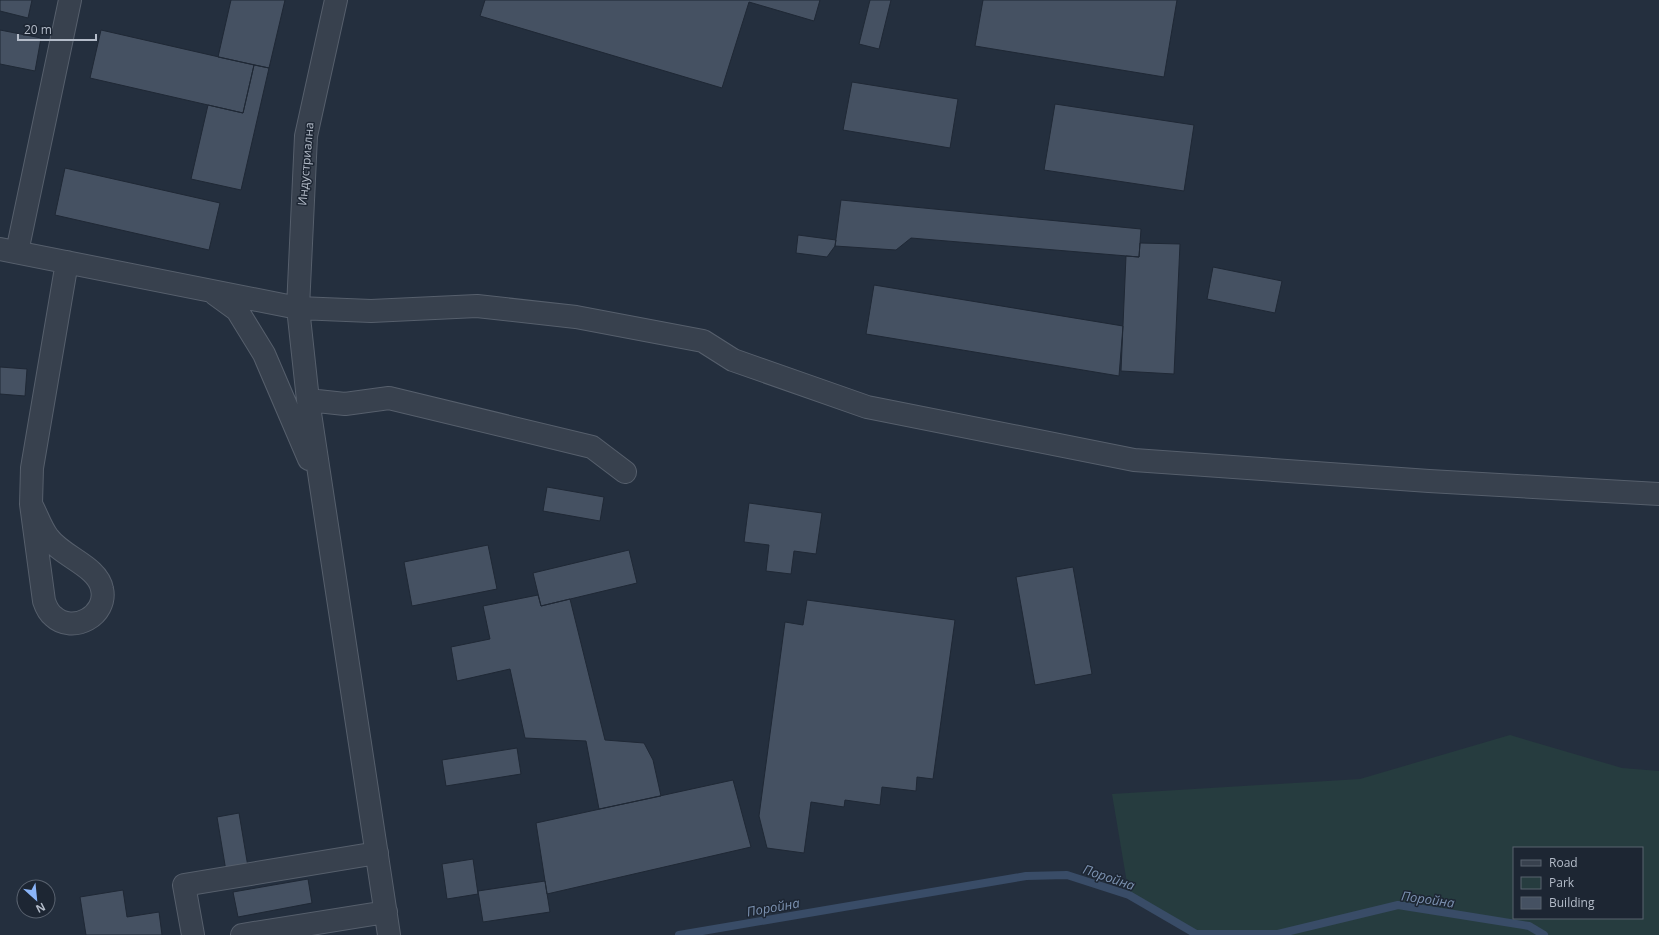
<svg xmlns="http://www.w3.org/2000/svg" width="1659" height="935" font-family="'Open Sans',sans-serif">
	<rect width="100%" height="100%" fill="#242f3e"/>
	<path fill="#263c3f" fill-rule="evenodd" d="M1510 735 1622 768 1659 771V935H1197L1129 895 1112 794 1360 779ZM1514 848H1642V918H1514Z"/>
	<g fill="none" stroke-linecap="round" stroke-linejoin="round">
		<path stroke="#394c67" stroke-width="8" d="M679 935 1026 876 1067 875 1129 895 1196 934H1278L1398 905 1529 926 1544 935"/>
	</g>
	<path fill="#455162" stroke="#1f2835" d="M0 0H32L28 18 0 11Z
		M231 0H285L269 68 218 57Z
		M485 0H820L814 21 749 2 722 88 480 16Z
		M870 0H891L879 49 859 44Z
		M983 0H1177L1164 77 975 46Z
		M0 30 41 38 35 71 0 64Z
		M101 30 254 65 243 113 90 78Z
		M254 65 269 68 241 190 191 179 208 105 243 113Z
		M852 82 958 99 950 148 843 130Z
		M1055 104 1194 125 1184 191 1044 170Z
		M65 168 220 203 209 250 55 215Z
		M841 200 1141 229 1139 257 911 238 896 250 835 246Z
		M798 235 836 240 835 246 827 257 796 253Z
		M1140 243 1180 244 1174 374 1121 371 1126 256 1139 257Z
		M1213 267 1282 281 1275 313 1207 299Z
		M874 285 1123 326 1119 376 866 334Z
		M0 367 27 369 25 396 0 394Z
		M547 487 604 497 600 521 543 511Z
		M749 503 822 513 816 554 794 551 791 574 766 571 769 545 744 542Z
		M488 545 497 589 412 606 404 562Z
		M629 550 637 583 541 606 533 573Z
		M1073 567 1092 674 1035 685 1016 577Z
		M538 595 541 606 570 599 605 740 644 743 653 760 661 796 599 809 586 741 525 738 510 669 457 681 451 647 490 639 483 606Z
		M807 600 955 620 933 779 917 777 916 791 882 787 880 805 845 800 844 807 811 802 804 853 767 848 759 816 785 622 803 625Z
		M517 748 521 774 446 786 442 760Z
		M733 780 751 847 547 894 536 823Z
		M239 813 248 867 226 871 217 817Z
		M473 859 478 894 447 899 442 864Z
		M308 879 312 903 238 917 233 892Z
		M545 881 550 912 483 922 478 891Z
		M123 890 127 917 159 912 162 935H86L80 897Z"/>
	<g fill="none" stroke-linecap="round" stroke-linejoin="round">
		<defs>
			<path id="minor" d="M336 0 306 136 298 308 308 400 389 935
				M0 249 298 308 371 311 477 306 576 317 703 341 733 360 867 407 1134 460 1429 481 1659 494
				M17 252 70 0
				M215 294 237 310 264 354 309 459
				M308 400 345 404 389 398 592 447 625 472
				M31 504C37 515 41 528 48 537 62 557 98 566 102 589 108 615 73 635 53 616 48 612 46 607 44 601L31 504 32 468 67 262
				M193 935 184 885 377 853
				M242 935 386 912"/>
		</defs>
		<use href="#minor" stroke="#565f6c" stroke-width="24"/>
		<use href="#minor" stroke="#38414e" stroke-width="22"/>
	</g>
	<g text-anchor="middle" stroke-width="3" stroke-linejoin="round" paint-order="stroke">
		<g font-size="12" fill="#b4bcc9" stroke="#1d2633">
			<text transform="translate(306 164) rotate(-85)" y="4">Индустриална</text>
		</g>
		<g font-size="13" font-style="italic" fill="#7c92b1" stroke="#1d2633">
			<text transform="translate(1109 877) rotate(19)" y="5">Поройна</text>
			<text transform="translate(1428 899) rotate(8)" y="5">Поройна</text>
			<text transform="translate(773 907) rotate(-10)" y="5">Поройна</text>
		</g>
	</g>
	<rect x="1513" y="847" width="130" height="72" fill="#1d2633" stroke="#59626f"/>
	<rect x="1521" y="860" width="20" height="6" fill="#38414e" stroke="#59626f"/>
	<text x="1549" y="867" font-size="12" fill="#b4bcc9">Road</text>
	<rect x="1521" y="877" width="20" height="12" fill="#263c3f" stroke="#59626f"/>
	<text x="1549" y="887" font-size="12" fill="#b4bcc9">Park</text>
	<rect x="1521" y="897" width="20" height="12" fill="#455162" stroke="#59626f"/>
	<text x="1549" y="907" font-size="12" fill="#b4bcc9">Building</text>
	<g transform="translate(36 899) rotate(153)"><circle r="19" fill="#1d2633" stroke="#59626f"/>
	<path d="M0-3L7 15L0 10L-7 15Z" fill="#8ab4f8"/>
	<text y="-6" font-size="11" font-weight="bold" text-anchor="middle" fill="#b4bcc9">N</text>
	</g>
	<path d="M18 34v6h78v-6" fill="none" stroke="#b4bcc9" stroke-width="2"/>
	<text x="24" y="34" font-size="12" fill="#b4bcc9" stroke="#1d2633" stroke-width="3" paint-order="stroke">20 m</text>
</svg>
